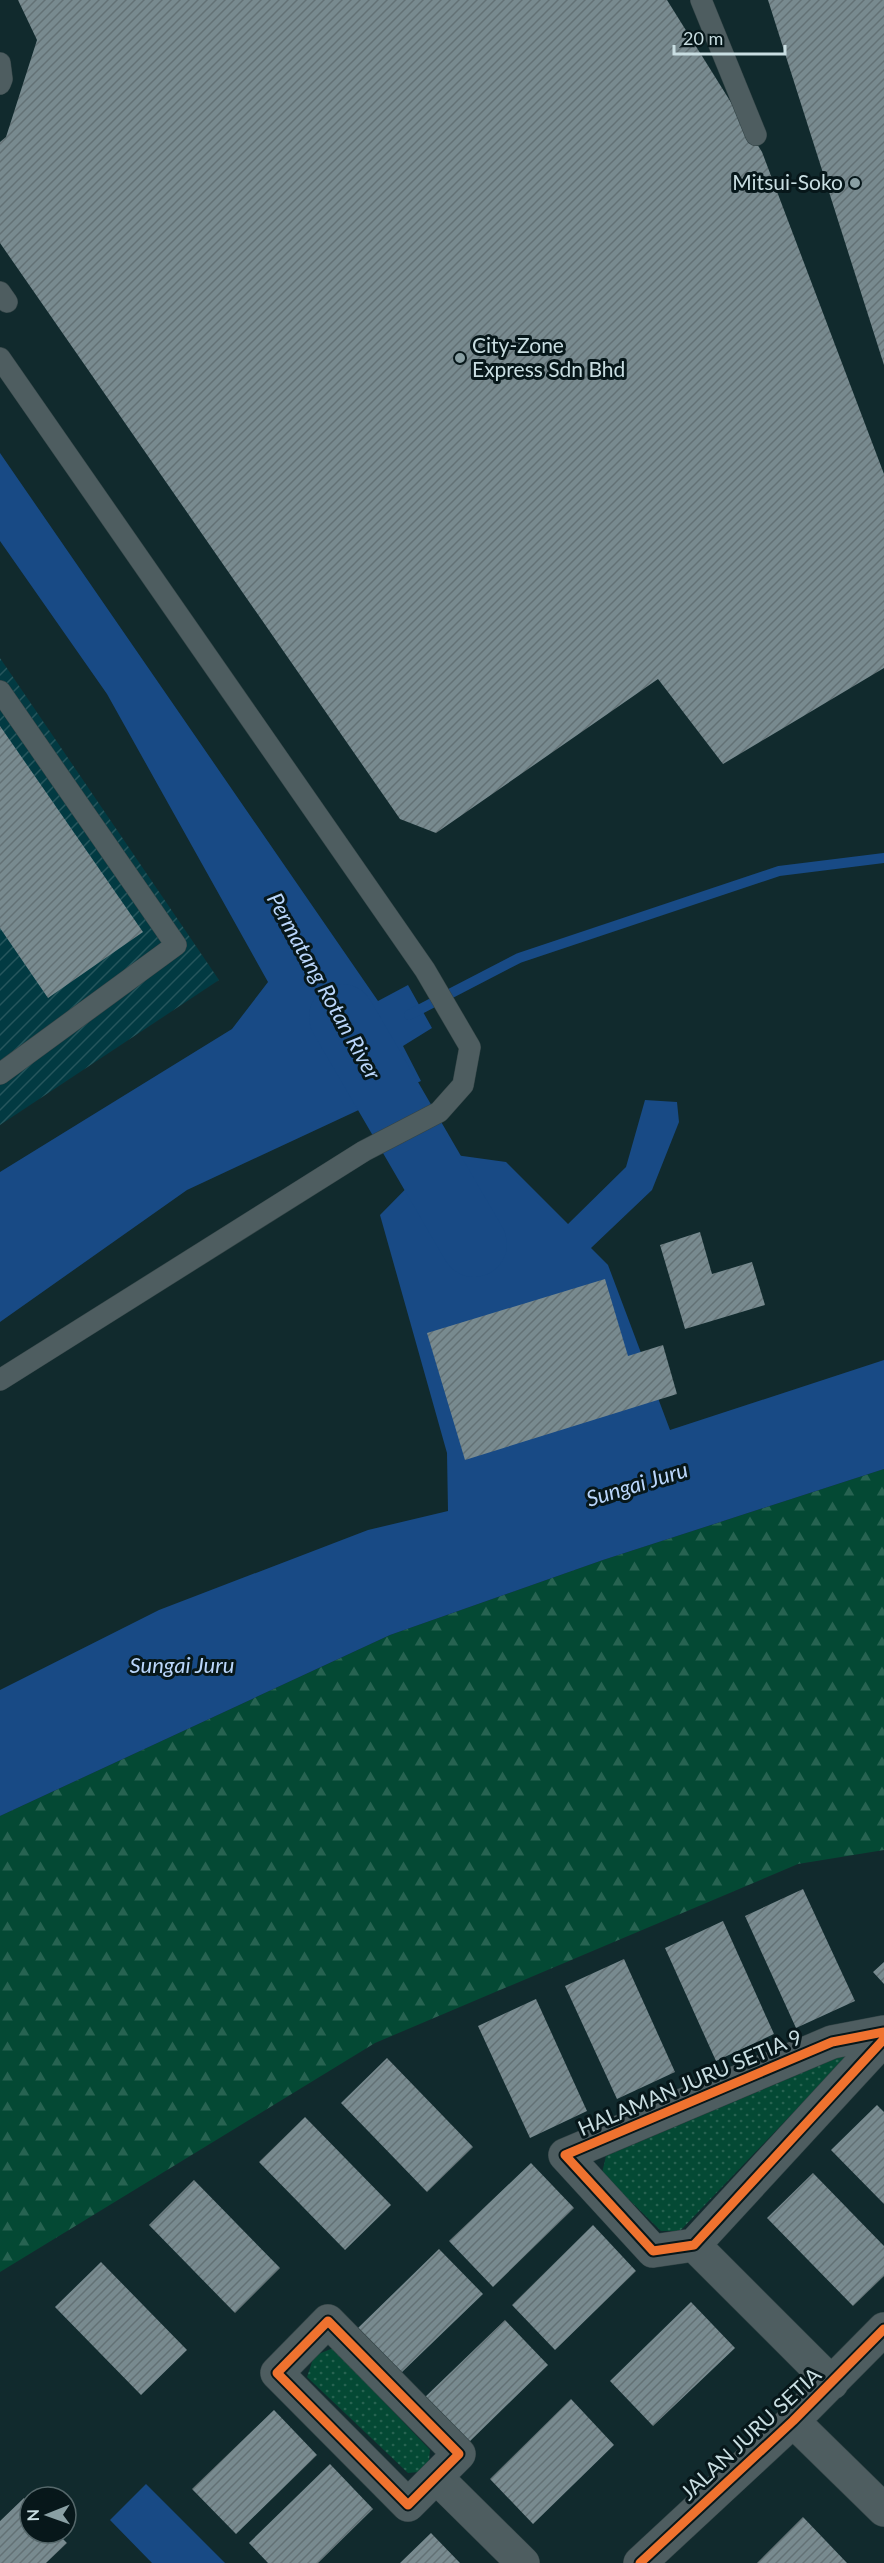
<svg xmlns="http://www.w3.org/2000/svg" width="884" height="2563" font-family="Lato,sans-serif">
	<defs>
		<pattern id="industrial-furrows" width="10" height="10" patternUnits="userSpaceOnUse" patternTransform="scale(1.5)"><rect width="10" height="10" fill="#023a42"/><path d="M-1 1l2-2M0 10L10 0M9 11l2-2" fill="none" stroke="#26565d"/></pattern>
		<pattern id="grass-dots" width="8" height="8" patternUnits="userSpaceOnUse" patternTransform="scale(1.5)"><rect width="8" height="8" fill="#044934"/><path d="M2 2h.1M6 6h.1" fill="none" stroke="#276351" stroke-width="1.8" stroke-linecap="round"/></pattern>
		<pattern id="forest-firs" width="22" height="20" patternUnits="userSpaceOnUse" patternTransform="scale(1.5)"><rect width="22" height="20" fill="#044934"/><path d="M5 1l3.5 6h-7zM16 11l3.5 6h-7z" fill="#276351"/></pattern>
		<pattern id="building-hatch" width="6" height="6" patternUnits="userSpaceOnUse" patternTransform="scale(1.5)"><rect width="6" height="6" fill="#788a8f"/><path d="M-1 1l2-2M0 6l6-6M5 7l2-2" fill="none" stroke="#637175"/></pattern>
	</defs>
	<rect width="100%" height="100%" fill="#112a2d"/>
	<path fill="url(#industrial-furrows)" d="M0 658 219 980 0 1125Z"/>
	<path fill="url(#grass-dots)" d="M851 2052 680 2231H661L602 2173 606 2156Z
		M333 2348 430 2450 428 2471 408 2473 307 2377 314 2356Z"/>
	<path fill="url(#forest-firs)" d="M884 1469V1850L798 1864 375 2043 0 2272V1816L390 1635 603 1560Z"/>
	<path fill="#184a85" d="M0 453 378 1001 408 985 432 1028 403 1046 421 1081 187 1190 0 1322V1172L232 1029 268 982 107 694 0 541Z
		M645 1100 677 1102 679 1122 652 1190 591 1248 608 1265 670 1430 884 1360V1469L603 1560 390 1635 0 1816V1690L159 1610 368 1530 448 1511 447 1453 380 1215 441 1153 506 1162 568 1224 626 1167Z
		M146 2484 225 2563H152L110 2520Z"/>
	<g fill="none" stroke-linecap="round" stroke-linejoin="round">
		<path stroke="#184a85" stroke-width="10" d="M409 1015 519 958 779 871 884 858"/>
		<path stroke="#184a85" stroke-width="66" d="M342 1017 474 1244"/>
	</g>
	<path fill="url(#building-hatch)" d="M18 0H667L762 152 884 474V668L723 764 658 679 436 833 400 819 0 243V142L6 137 37 40Z
		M768 0H884V365Z
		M0 726 143 932 48 998 0 928Z
		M700 1232 712 1274 752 1262 765 1305 685 1329 660 1245Z
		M605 1279 628 1356 663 1345 677 1394 465 1460 427 1333Z
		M803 1889 855 2001 796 2028 745 1916Z
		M723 1921 774 2034 716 2061 665 1948Z
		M624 1959 675 2072 617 2099 565 1986Z
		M884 1962V1984L873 1972Z
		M536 1999 587 2111 530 2138 478 2026Z
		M387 2058 473 2147 427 2192 341 2103Z
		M877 2105 884 2112V2204L831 2150Z
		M305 2117 391 2205 345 2250 259 2162Z
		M531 2163 574 2208 493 2287 449 2241Z
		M813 2173 884 2246V2276L853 2306 767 2218Z
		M194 2180 280 2268 235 2313 149 2225Z
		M593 2225 636 2271 555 2350 512 2305Z
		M439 2249 483 2294 401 2373 358 2328Z
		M101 2262 187 2350 141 2395 55 2307Z
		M691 2302 735 2348 653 2426 610 2381Z
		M505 2320 548 2365 467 2444 423 2399Z
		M571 2399 614 2445 533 2524 490 2479Z
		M274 2410 317 2455 236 2534 192 2489Z
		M330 2464 373 2509 318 2563H268L249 2543Z
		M24 2498 30 2505V2533H57L67 2543 46 2563H0V2521Z
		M803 2517 847 2563H757Z
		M431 2533 460 2563H400Z"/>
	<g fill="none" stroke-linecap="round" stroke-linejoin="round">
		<defs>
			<path id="lane" d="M701 0 756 135
				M0 63 2 79 0 84
				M0 292 7 302
				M0 358 425 970 470 1047 463 1085 439 1112 364 1151 0 1380
				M0 691 176 945 0 1074"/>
			<path id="street" d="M884 2032 832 2042 565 2155 653 2251 694 2245 884 2039
				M694 2245 832 2383
				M328 2321 459 2454 408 2505 277 2373Z
				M793 2421 884 2510
				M436 2477 523 2563
				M640 2563 793 2421 884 2329"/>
		</defs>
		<use href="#lane" stroke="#334446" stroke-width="22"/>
		<use href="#street" stroke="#334446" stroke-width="34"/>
		<use href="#lane" stroke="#4e5d60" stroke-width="21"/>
		<use href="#street" stroke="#4e5d60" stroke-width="33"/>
		<defs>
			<path id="cycleway" d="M884 2032 832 2042 565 2155 653 2251 694 2245 884 2039
				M328 2321 459 2454 408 2505 277 2373Z
				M640 2563 793 2421 884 2329"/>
		</defs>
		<use href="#cycleway" stroke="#07171a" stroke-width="13"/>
		<use href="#cycleway" stroke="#ef722f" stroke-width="9"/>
	</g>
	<g fill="#899fa3" stroke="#07171a" stroke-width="2">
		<circle cx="855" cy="183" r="6"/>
		<circle cx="460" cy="358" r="6"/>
	</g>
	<g text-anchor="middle" stroke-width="6" stroke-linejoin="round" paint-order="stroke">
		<g font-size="21" fill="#c9dee2" stroke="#07171a" text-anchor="end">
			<text x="843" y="190">Mitsui-Soko</text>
			<text x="472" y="353" text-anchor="start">City-Zone<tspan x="472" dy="24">Express Sdn Bhd</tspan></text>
		</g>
		<g font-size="21" fill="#c9dee2" stroke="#07171a">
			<text transform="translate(690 2083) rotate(-23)" y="7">HALAMAN JURU SETIA 9</text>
			<text transform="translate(751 2434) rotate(-43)" y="7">JALAN JURU SETIA</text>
		</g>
		<g font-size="22" font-style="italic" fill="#bad6fb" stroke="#07171a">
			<text transform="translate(324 986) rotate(61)" y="8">Permatang Rotan River</text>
			<text transform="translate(637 1484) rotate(-17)" y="8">Sungai Juru</text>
			<text x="182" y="1673">Sungai Juru</text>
		</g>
	</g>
	<g transform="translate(48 2515) rotate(269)"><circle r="28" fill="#07171a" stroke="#55676a" stroke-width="1.5"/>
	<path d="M0-4.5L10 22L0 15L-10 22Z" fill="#899fa3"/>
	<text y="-9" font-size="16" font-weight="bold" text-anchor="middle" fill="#c9dee2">N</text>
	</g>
	<path d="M674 45v9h111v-9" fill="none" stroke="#c9dee2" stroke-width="3"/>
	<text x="683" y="45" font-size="18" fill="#c9dee2" stroke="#07171a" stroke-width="4.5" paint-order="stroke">20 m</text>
</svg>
